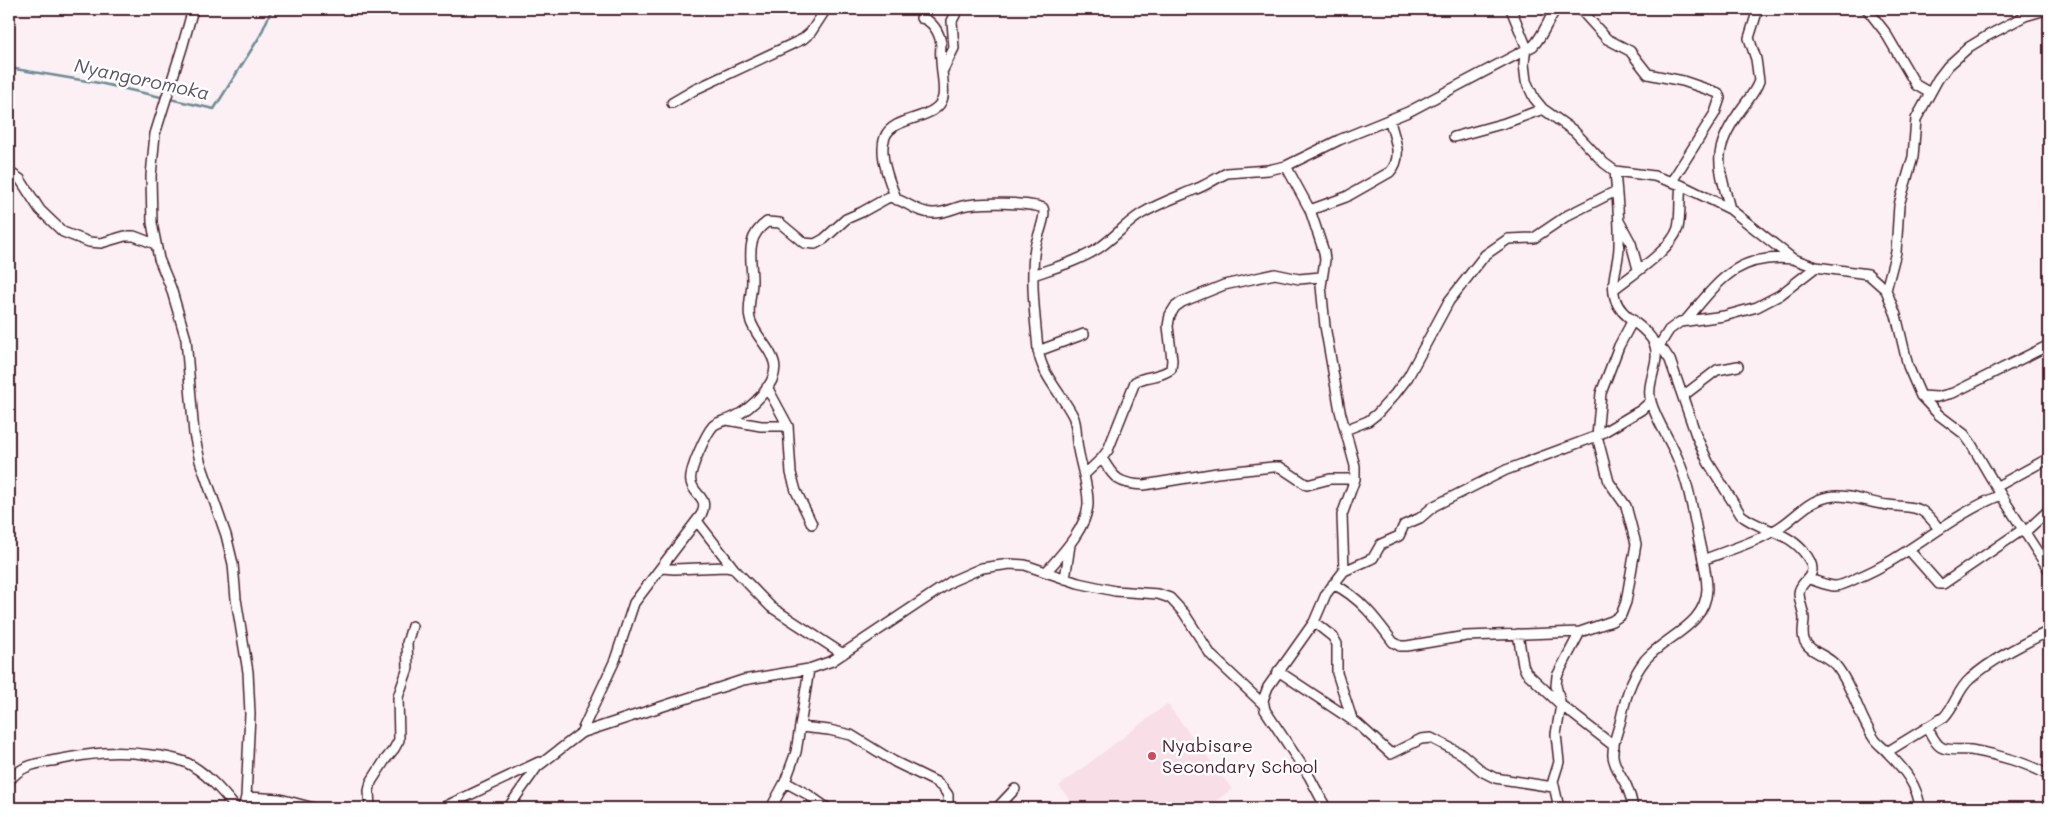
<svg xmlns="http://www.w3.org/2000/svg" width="2058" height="817" font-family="Mali,sans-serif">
	<rect width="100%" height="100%" fill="#fcf0f4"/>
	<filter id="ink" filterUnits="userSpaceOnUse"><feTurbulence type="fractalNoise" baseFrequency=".02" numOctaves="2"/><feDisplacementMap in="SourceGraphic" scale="10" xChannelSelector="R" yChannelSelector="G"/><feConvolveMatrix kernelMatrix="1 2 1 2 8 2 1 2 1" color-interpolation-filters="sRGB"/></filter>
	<g filter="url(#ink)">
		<path fill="#f8dee6" d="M1167 704 1232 789 1206 808H1076L1059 786Z"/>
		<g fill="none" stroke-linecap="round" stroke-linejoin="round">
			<path stroke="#6c8c95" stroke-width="2.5" d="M9 68 99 83 214 109 260 36 272 9"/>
			<defs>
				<path id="street" d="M193 9 182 48 155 134 151 176 152 223 159 259 171 288 186 339 194 434 200 461 226 535 233 564 236 599 248 672 250 714 246 797 243 808
					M1511 9 1526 46 1524 64 1526 81 1534 98 1543 109 1574 131 1604 163 1615 171 1654 176 1681 185 1730 209 1793 259 1816 267 1868 274 1886 290 1896 315 1908 366 1921 396 1939 415 1964 434 1970 442 2001 495 2049 570
					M1580 9 1607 39 1630 51 1648 74 1683 81 1718 93 1720 98 1715 113 1672 181
					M1867 9 1885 32 1916 85 1930 93
					M942 72 954 48 952 21 958 9
					M672 103 696 89 803 39 811 32 826 9
					M1454 137 1505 123 1543 109
					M1286 166 1310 210 1324 252 1325 260 1321 286 1325 326 1340 411 1355 466V479L1342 515 1344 571 1326 594 1314 622 1268 687 1263 700 1265 710 1309 776 1326 808
					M1615 171C1617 196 1620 221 1619 246 1619 263 1610 282 1615 298 1620 318 1646 325 1654 343 1662 362 1645 382 1651 402 1657 422 1669 438 1677 457 1689 483 1693 513 1699 541 1702 556 1707 573 1707 589 1706 626 1665 636 1645 660 1630 679 1625 700 1620 723 1617 733 1612 745 1613 756 1614 767 1622 776 1627 787 1630 794 1632 801 1633 808
					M9 172 20 179 40 210 63 232 89 242 101 243 125 236H134L155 244
					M897 200C890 184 878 154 885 137 893 115 938 121 943 97 945 85 941 71 941 59 940 53 941 48 941 43 939 32 932 20 921 18
					M1730 209C1719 166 1711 153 1738 114 1745 103 1755 93 1759 81L1756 59 1749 38 1758 9
					M1310 210 1346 197 1390 172C1404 157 1394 138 1390 121
					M1619 221 1631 243 1638 269
					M1033 275C1056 267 1079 261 1099 248 1114 238 1125 224 1141 214 1159 203 1177 197 1196 189 1207 185 1216 178 1227 173L1268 170 1286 166 1339 140 1408 112 1533 46C1543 36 1548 20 1556 9
					M1614 289C1633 274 1671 250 1678 228 1681 215 1679 198 1681 185
					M1886 290 1896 252 1899 205 1913 157 1916 119 1938 79 1948 66 1969 47 1987 36 2025 16 2049 9
					M1686 320C1719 281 1737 253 1793 259
					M1654 342 1664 351 1670 360 1696 435 1708 462 1741 515C1761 531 1785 530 1803 551 1825 577 1800 578 1799 593 1799 602 1804 611 1804 619 1804 627 1801 635 1805 642 1812 654 1829 655 1837 667 1854 689 1859 718 1875 740 1879 745 1885 749 1889 754 1904 769 1918 786 1920 808
					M1659 346 1669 330 1680 322 1724 316 1757 307 1780 295 1816 267
					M1038 351 1084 334
					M767 387 788 426 791 473 796 491 812 524
					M1683 396 1717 370 1738 366
					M1921 396 1937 397 1953 393 2049 345
					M727 420 761 426H788
					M1345 430 1368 421 1377 414 1395 394 1408 377 1449 301 1485 255 1508 239 1534 238 1568 215 1616 191
					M1102 458C1114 479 1119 484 1144 485L1217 473 1273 467H1280L1307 485 1330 479H1355
					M1084 475 1102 458 1108 450 1135 382C1146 375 1160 378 1171 369L1172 360 1168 326 1170 315 1175 307 1182 302 1224 285 1275 274 1299 279 1321 277
					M1996 487 2049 458
					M697 521 734 569
					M2024 533 2049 510
					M1909 550 1939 584H1943L2022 530
					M1703 560C1728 550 1757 542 1780 527 1796 517 1807 501 1828 497 1848 493 1868 503 1888 505 1916 509 1920 503 1939 529
					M662 568 674 569 726 567 734 569 771 607 843 654
					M1344 571 1369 560 1373 558 1381 544 1399 536 1404 525 1420 518 1434 506 1506 470 1597 436 1641 410 1651 401
					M1065 579 1070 545
					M1809 579C1817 581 1827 586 1835 586 1842 586 1851 581 1857 578 1909 557 1948 516 2001 495
					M1333 584C1360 597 1376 619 1393 642L1400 646H1407L1466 636 1580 632 1612 621 1621 615 1626 602 1636 544 1626 506 1609 482 1597 436 1601 393 1619 346 1633 320
					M1314 622 1333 637 1337 644V673L1352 719
					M1518 634 1523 665 1526 672 1561 705 1614 746
					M1278 671 1358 724 1391 754 1421 739 1431 738 1462 754 1483 772 1495 778 1553 787
					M801 727 829 730 851 735 895 762 936 782 943 788 948 795V808
					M1927 727C1931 734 1936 746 1943 748 1951 751 1962 749 1971 750 1995 754 2029 763 2049 776
					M581 733 743 680 809 669 832 661 952 581 982 568 1010 564 1025 565 1078 583 1115 591 1158 594 1170 598 1184 613 1211 655 1263 704
					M1887 752 1944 717C1955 706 1958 689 1970 679 1992 659 2023 644 2049 631
					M9 781C14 775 19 770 27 767 36 763 47 762 57 760 92 753 115 750 151 755 163 756 174 758 185 762 205 771 222 791 236 808
					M785 782 807 794 827 808
					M246 797 280 799 314 808
					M370 808 369 791 371 782 385 760 394 749 399 740 398 697 408 668 407 643 412 626
					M442 808 539 762
					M508 808 537 767 581 733 615 660 634 603 701 515C710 497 694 496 691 482 688 472 706 434 713 426 718 421 727 421 734 417 750 409 780 383 774 362 770 347 754 335 750 319 747 308 752 293 752 281 752 259 744 238 767 222L780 223 804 243 815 244 824 239 846 219 862 212 889 197C904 199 916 213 932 213 942 214 952 209 962 206 977 202 1029 202 1043 208 1047 215 1037 238 1035 247 1030 280 1035 316 1038 349 1041 375 1062 394 1073 416 1077 424 1076 434 1077 442 1079 463 1089 484 1088 505 1086 529 1061 555 1046 572
					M771 808 785 782 796 752 809 669
					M997 808 1015 789
					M1559 808 1553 781 1559 762 1556 734 1561 705 1556 686 1557 676 1580 632"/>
			</defs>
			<use href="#street" stroke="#4a1f2b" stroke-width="12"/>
			<use href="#street" stroke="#fff" stroke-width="9"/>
		</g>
	</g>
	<circle fill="#d1495b" stroke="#fff" stroke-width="2" cx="1152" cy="756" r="5"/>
	<g text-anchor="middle" stroke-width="5" stroke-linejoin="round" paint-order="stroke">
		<g font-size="18" fill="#4a1f2b" stroke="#fff" text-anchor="start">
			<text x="1162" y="752">Nyabisare<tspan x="1162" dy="21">Secondary School</tspan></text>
		</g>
		<g font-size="19" font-style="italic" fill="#5b5560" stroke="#fff">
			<text transform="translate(142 79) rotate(12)" y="7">Nyangoromoka</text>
		</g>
	</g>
	<rect width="2058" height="817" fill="none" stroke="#fff" stroke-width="30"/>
	<rect x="15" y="15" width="2028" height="787" fill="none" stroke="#4a1f2b" stroke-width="2" filter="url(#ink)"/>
</svg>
